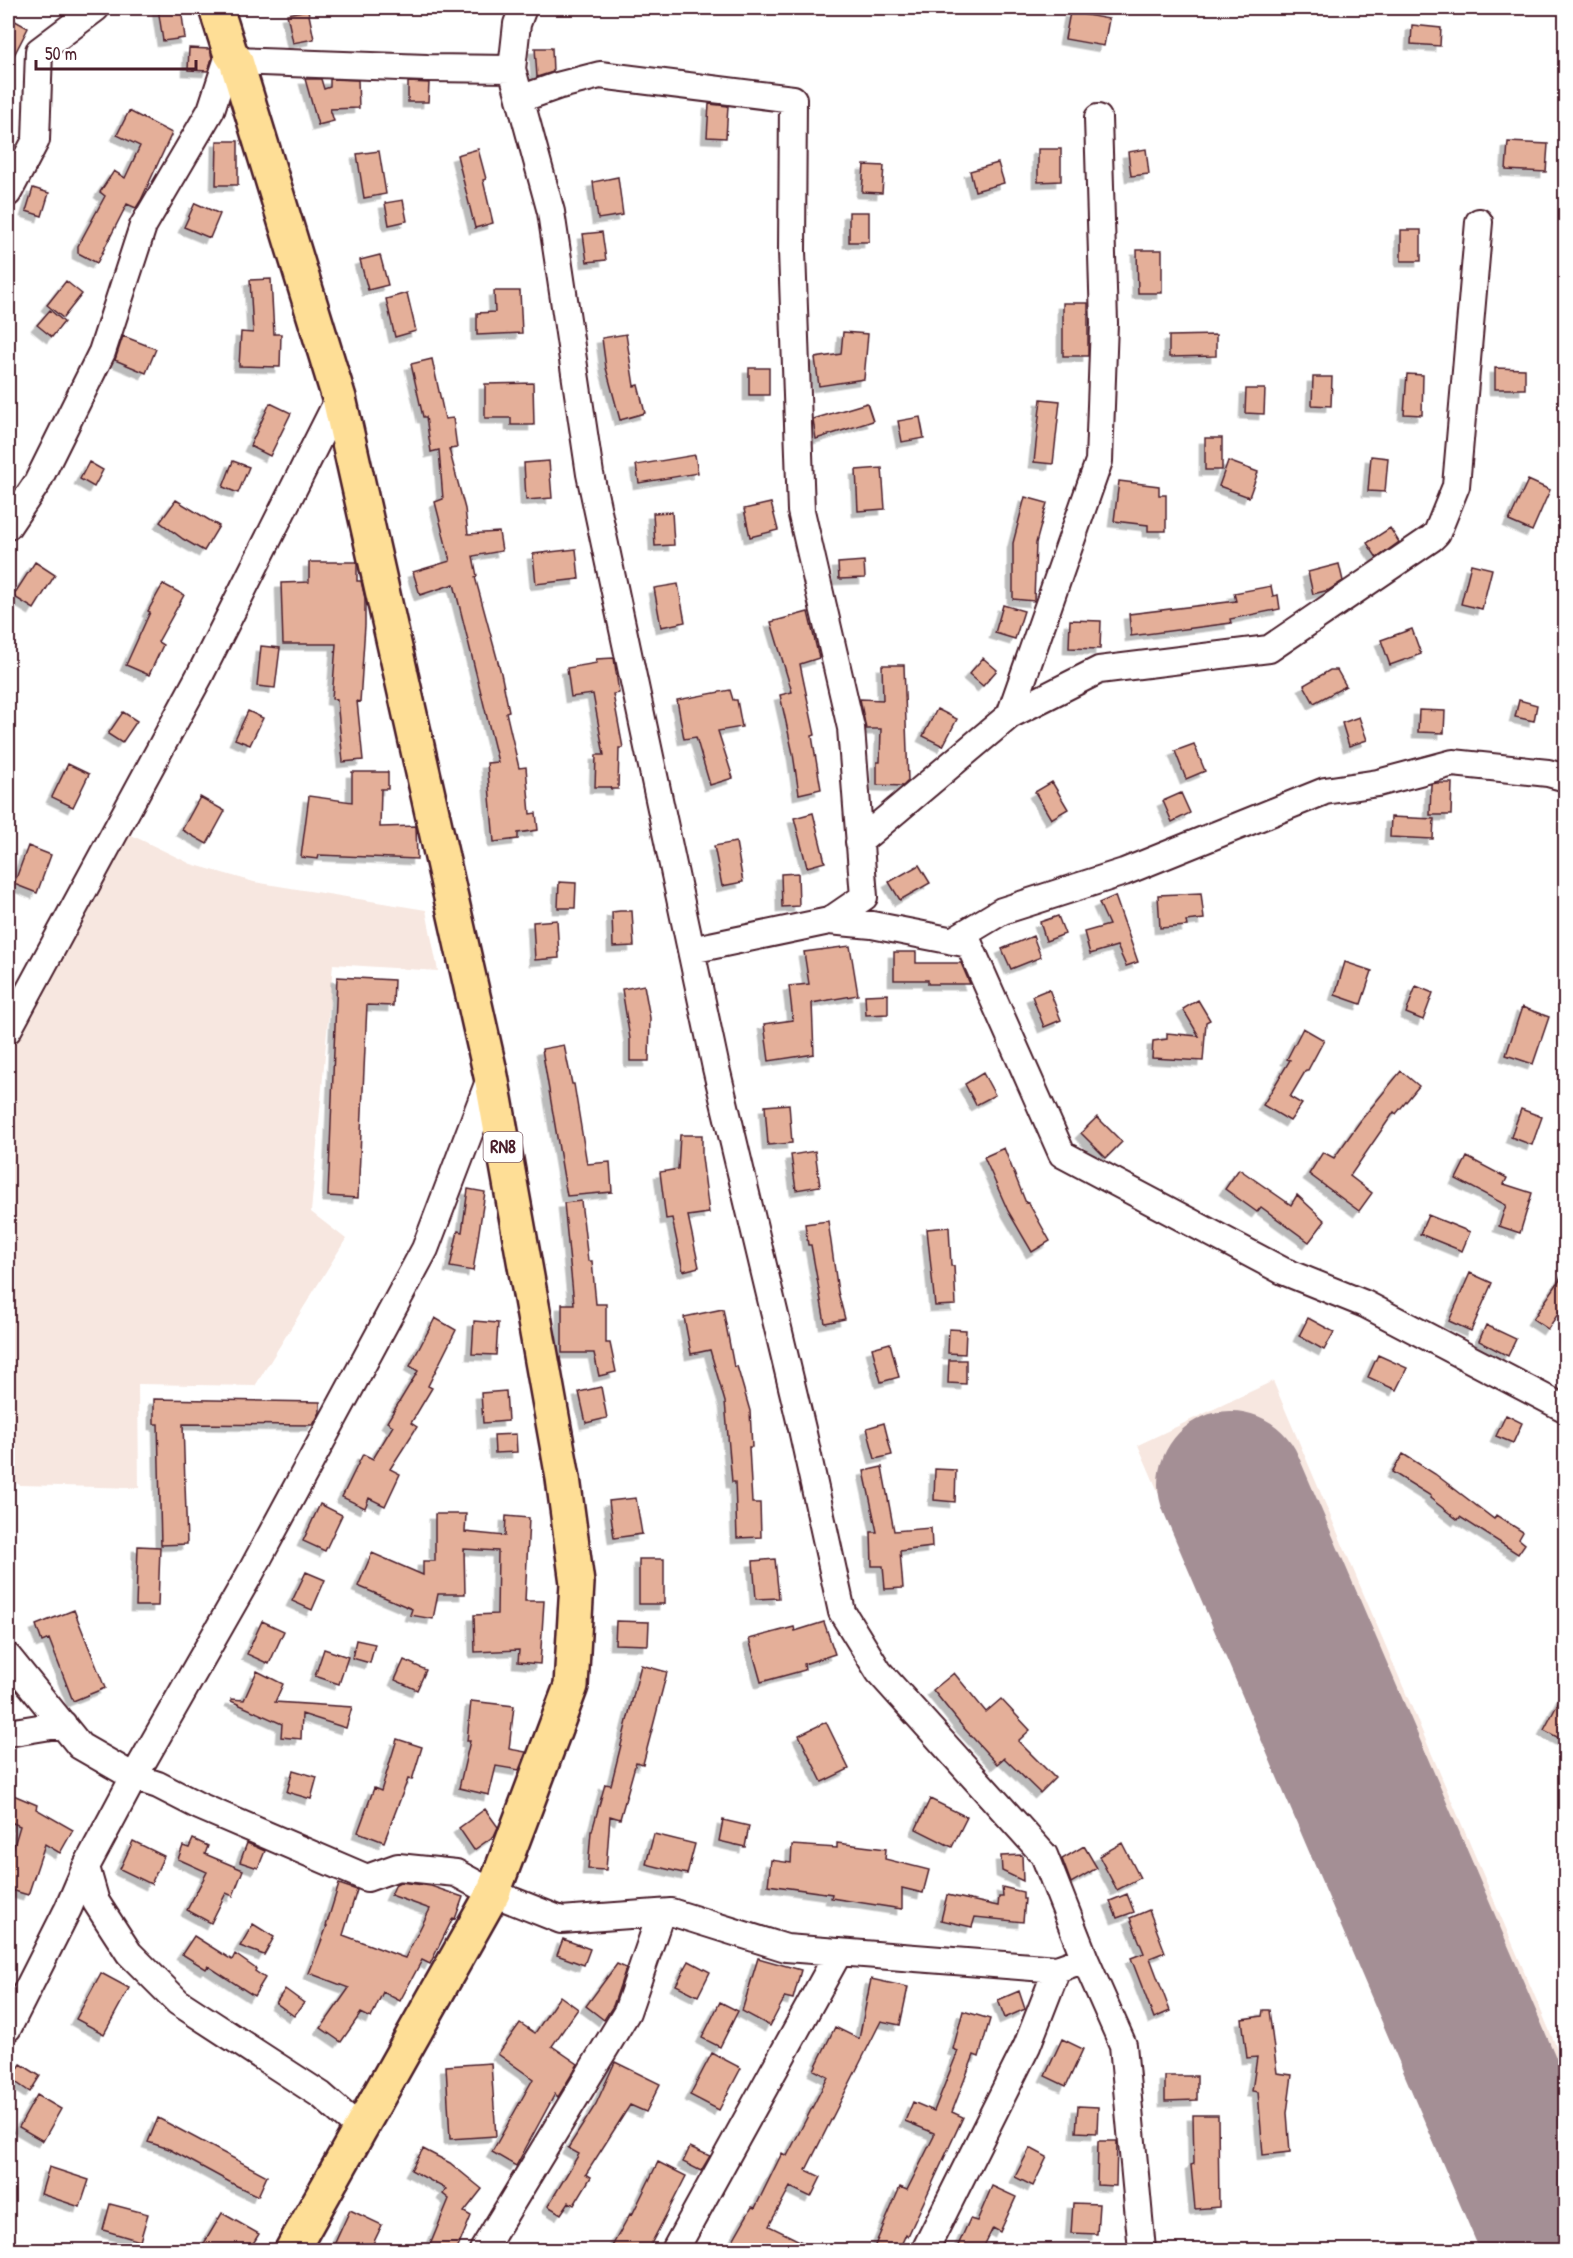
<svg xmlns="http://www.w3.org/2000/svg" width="1573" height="2258" font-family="'Patrick Hand',sans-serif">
	<defs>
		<filter id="shadow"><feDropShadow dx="-5.5" dy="5.5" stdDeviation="0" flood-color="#0004"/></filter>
	</defs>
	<rect width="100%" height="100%" fill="#fff"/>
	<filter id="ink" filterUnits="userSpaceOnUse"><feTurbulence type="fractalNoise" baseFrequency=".0167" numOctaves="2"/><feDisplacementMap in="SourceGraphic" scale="12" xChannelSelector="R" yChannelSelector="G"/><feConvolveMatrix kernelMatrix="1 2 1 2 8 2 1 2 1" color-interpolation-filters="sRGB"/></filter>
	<g filter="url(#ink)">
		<path fill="#f7e7e0" d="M127 833 191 864 254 882 426 910 438 971 333 964 311 1212 346 1239 255 1386 138 1384 139 1488 20 1485 8 1478V1054Z
			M1273 1381 1565 2067V2250H1485L1138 1445Z"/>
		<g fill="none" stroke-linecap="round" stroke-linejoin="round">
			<path stroke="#a48f95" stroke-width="146" d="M1231 1484 1559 2250"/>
		</g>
		<path fill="#e4af99" stroke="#4a1f2b" stroke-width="1.5" filter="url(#shadow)" d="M158 8H181L185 38 163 41Z
			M308 10 314 39 293 43 287 14Z
			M1070 12 1109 19 1104 46 1065 39Z
			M8 17 28 28 8 67Z
			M1412 25 1441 28 1440 46 1411 44Z
			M189 48 210 49 212 58 208 71 188 70Z
			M535 48H552L553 72 537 77Z
			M305 79H321L324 89 330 87V79L358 80 359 108 330 109 334 121 318 125Z
			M408 82 429 83 428 102H408Z
			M709 104 728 106 726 138 707 137Z
			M129 111 172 133 141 200 136 208 127 204 97 263 78 253V246L105 196 100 192 114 171 125 178 140 146 117 135Z
			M217 141H238V185H216Z
			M1508 142 1548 144 1546 172 1506 170Z
			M478 149 486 179 483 180 493 223 475 228 457 155Z
			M1038 149H1061V181L1038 182Z
			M1146 149 1149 174 1131 176 1128 152Z
			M379 151 386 194 364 198 357 154Z
			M998 163 1004 183 975 191 970 171Z
			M864 165 884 166 882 193 862 192Z
			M618 177 623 215 598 219 593 182Z
			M33 188 49 193 42 216 26 211Z
			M403 200 407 221 389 225 385 203Z
			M195 203 220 214 210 238 184 227Z
			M849 212H869V242H849Z
			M1401 230H1421V261H1401Z
			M602 232 606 260 587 262 583 234Z
			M1137 250H1162V293H1138Z
			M380 255 388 285 368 290 360 260Z
			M271 279 274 334H281L280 367 239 366 241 332 253 333 250 280Z
			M66 281 82 294 63 318 47 305Z
			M494 291H520L522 333 477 335V313L495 312Z
			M407 293 416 331 395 337 386 299Z
			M1063 303H1088V356H1063Z
			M50 310 64 322 52 337 37 325Z
			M843 332 868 334 864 379 819 386 815 358 841 354Z
			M626 334 634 386 638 385 645 413 620 420 606 368 602 338Z
			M1216 335V356L1169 357V336Z
			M123 336 156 349 146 373 115 360Z
			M432 359 445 419 453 418 457 448 449 449 465 509 468 534 499 532 502 551 473 556 477 576 475 577 501 673 509 711 506 712 519 768 526 767 530 814 536 813 538 830 518 833V839L494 842 487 763 498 762 454 584 420 595 413 572 450 561 435 502 443 499 439 450 431 452 426 417H423L411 364Z
			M749 368H769V395H749Z
			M1495 368 1525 369V389H1495Z
			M1407 374 1423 375 1422 415 1404 414Z
			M1313 377H1332L1331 406 1312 405Z
			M533 383 534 425H511V418H485V384Z
			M1246 389H1265L1264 414 1245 413Z
			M1041 399 1060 401 1053 464 1034 462Z
			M270 403 291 413 270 456 250 446Z
			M867 403 873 421 816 439 813 419Z
			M920 417 924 438 902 442 898 421Z
			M1205 438H1222V470H1205Z
			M695 455 698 473 639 483 636 465Z
			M1371 456 1388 458 1385 492 1368 491Z
			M233 461 249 467 238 493 223 487Z
			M549 461 552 498 526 500 524 463Z
			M1228 461 1258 472 1249 497 1219 486Z
			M89 462 103 470 94 487 80 479Z
			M882 468 885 509 858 511 856 470Z
			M1528 480 1550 490 1532 531 1509 521Z
			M1119 481 1159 486V495H1166V531H1148V525L1114 521Z
			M1025 497 1047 503 1036 543 1034 601 1013 599V543Z
			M176 500 219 526 204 551 183 539 160 522Z
			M771 503 778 530 750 537 744 509Z
			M672 512 674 545 655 546 653 513Z
			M1390 528 1399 542 1377 558 1367 543Z
			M576 549 579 579 536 584 533 554Z
			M864 561 865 578 839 579 838 563Z
			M35 562 55 575 34 609 13 596Z
			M309 562H357V581H361L365 598V625L360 702 357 701 363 760 343 762 337 700 332 699 336 644H283L281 583 309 582Z
			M1339 564 1343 581 1329 590 1313 594 1308 572Z
			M1471 564 1492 569 1482 609 1461 604Z
			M163 584 184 595 158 642 163 645 149 675 126 665 150 612 148 611Z
			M678 584 685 622 661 627 654 588Z
			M1271 586 1273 596 1278 595 1280 609 1230 619 1231 623 1131 636 1129 614 1236 601 1234 593Z
			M1003 605 1024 611 1015 639 995 633Z
			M808 612 819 658 800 664 801 669 815 735 812 736 821 789 799 794 793 754 780 695 792 692 771 622Z
			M1070 620 1101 621 1100 649 1069 648Z
			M1412 629 1421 654 1390 665 1381 640Z
			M261 646 280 648 275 688 257 686Z
			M614 658 619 693 613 694 623 748H619L618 789H611L610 787H595L596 755H604L593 694 571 697 567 668 597 663 596 659Z
			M983 658 997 670 983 686 969 674Z
			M882 665H904L908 781 903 786 877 785V762H880L881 729H866L860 699 883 700Z
			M1330 670H1337L1346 686 1314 703 1304 685Z
			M730 690 733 700H737L742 727 718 731 733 778 710 785 696 737 684 739 677 700Z
			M1519 700 1537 705 1534 721 1515 717Z
			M937 709 957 719 943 746 923 736Z
			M1419 710 1445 711 1444 733 1418 732Z
			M248 711 263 718 250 745 235 739Z
			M123 712 137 721 122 743 108 734Z
			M1359 717 1367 740 1349 746 1342 723Z
			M1194 744 1205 771 1186 779 1175 751Z
			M68 764 89 774 73 807 52 797Z
			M352 772H388V789H381L380 827 416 826 417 859 319 855 318 859 301 857 309 796 352 802Z
			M1052 782 1068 809 1051 819 1035 792Z
			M1437 783H1452L1451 815H1430L1431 784Z
			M1181 793 1190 813 1172 822 1163 801Z
			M200 797 225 811 207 844 182 830Z
			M813 813 825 862 807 867 794 818Z
			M1391 817 1434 819 1433 839 1390 837Z
			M736 842 743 882 722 886 714 846Z
			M28 846 51 855 37 893 14 884Z
			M919 865 930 883 900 900 889 882Z
			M798 873 799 906 782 907 781 874Z
			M559 882 576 883 575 908H558Z
			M1201 893 1204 919 1186 921 1187 926 1160 928 1158 895Z
			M1115 896 1138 962 1126 966 1117 946 1090 954 1084 932 1109 925 1099 903Z
			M620 911H632L634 946 613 947 612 912Z
			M1058 916 1065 934 1046 941 1040 922Z
			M557 920 559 958 535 960 533 922Z
			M1033 936 1041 957 1011 969 1002 949Z
			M850 946 858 995 812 1003 814 1054 769 1061 764 1024 793 1020 789 986 809 984 804 952Z
			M894 952H916V963H961L970 984H928V980H894Z
			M1345 962 1372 971 1361 1004 1335 995Z
			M337 977 394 980 393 1006 367 1005 358 1198 328 1196Z
			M644 985 650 1018 649 1061H630V1039L622 989Z
			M1416 986 1433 993 1423 1020 1406 1013Z
			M1049 989 1061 1020 1044 1027 1032 996Z
			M888 994V1014L866 1015 865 995Z
			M1198 1000 1210 1020 1206 1022 1203 1061 1152 1058 1153 1041 1167 1039V1033L1199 1036 1183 1009Z
			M1522 1007 1549 1017 1533 1064 1506 1055Z
			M1303 1028 1324 1040 1308 1070H1306L1290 1097 1302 1104 1290 1121 1263 1105 1290 1060 1287 1059Z
			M564 1045 572 1084H574L587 1164 610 1162 612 1192 567 1196 542 1049Z
			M1401 1071 1419 1086 1396 1114 1394 1112 1350 1176 1372 1193 1359 1211 1309 1174 1323 1152 1334 1158 1361 1120Z
			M983 1073 995 1095 976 1105 965 1084Z
			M789 1104 792 1143 768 1145 765 1106Z
			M1521 1109 1542 1117 1532 1145 1511 1137Z
			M1097 1117 1122 1142 1106 1158 1081 1133Z
			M680 1135H702V1157L709 1213 688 1216 699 1267 683 1271 672 1218 666 1219 660 1172 678 1169Z
			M1004 1148 1026 1203 1028 1202 1050 1241 1032 1252 1008 1211 984 1157Z
			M815 1151 820 1186 796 1190 791 1155Z
			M1467 1157 1507 1178 1504 1184 1532 1193 1520 1233 1499 1226 1506 1205 1456 1179Z
			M1239 1169 1291 1205 1297 1195 1325 1221 1309 1242 1261 1207 1257 1212 1225 1189Z
			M468 1189 485 1192 473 1271 450 1267 458 1231 462 1232Z
			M581 1201 588 1261H592L596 1304H606V1343H610L616 1372 599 1376 594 1353H562V1304H574L564 1203Z
			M1428 1215 1470 1232 1462 1251 1420 1234Z
			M828 1221 838 1292 845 1319 825 1323 811 1245H808L805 1224Z
			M949 1227 951 1266H954L956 1305 935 1306 927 1229Z
			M1566 1271V1302L1548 1329 1533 1319Z
			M1470 1273 1492 1283 1471 1331 1449 1321Z
			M723 1309 734 1367 737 1366 750 1411 752 1447H749L752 1503H760L761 1537 737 1538 735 1482H732L725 1402 710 1350 691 1354 684 1317Z
			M435 1318 456 1330 428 1386 432 1388 411 1423 417 1427 390 1469 400 1474 385 1506 369 1498 365 1508 342 1497 363 1454 373 1459 393 1426 387 1422 418 1371 410 1366Z
			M1308 1318 1334 1332 1324 1350 1299 1336Z
			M474 1321 498 1323 496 1355 472 1354Z
			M1486 1325 1516 1339 1508 1356 1479 1341Z
			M949 1329 966 1330 965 1354 948 1353Z
			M890 1343 899 1377 881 1382 872 1348Z
			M1378 1355 1407 1368 1396 1390 1368 1377Z
			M949 1360H966V1384L948 1383Z
			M601 1387 607 1418 586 1423 579 1392Z
			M506 1391 508 1421 483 1423 481 1393Z
			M154 1399 320 1402V1412L313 1425 183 1424 187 1544 161 1545 158 1424H154Z
			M1506 1415 1522 1423 1513 1443 1496 1436Z
			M884 1423 892 1455 875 1459 867 1428Z
			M516 1434 517 1452 495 1453 494 1435Z
			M1403 1454 1435 1474 1494 1519 1496 1515 1523 1532 1519 1539 1525 1544 1518 1554 1460 1517 1458 1520 1430 1498 1431 1496 1392 1472Z
			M882 1467 894 1531 931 1528 932 1547 900 1551 903 1588 885 1589 883 1566H872L871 1532H877L864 1471Z
			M935 1469 956 1470 955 1502 934 1500Z
			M636 1498 642 1534 614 1538 609 1501Z
			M320 1504 342 1515 325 1551 303 1541Z
			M435 1514H466L465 1532 505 1536 506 1516 529 1518 525 1601H544L540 1664 518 1662 519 1650 475 1652 474 1615 497 1614 498 1551 464 1549 465 1594H438L433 1619 410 1615 412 1609 358 1586 372 1553 423 1575V1561H435Z
			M138 1546 160 1547 158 1606H136Z
			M639 1559H664V1604H639Z
			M775 1559 779 1598 756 1599 753 1561Z
			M306 1572 325 1580 312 1610 292 1601Z
			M74 1610 105 1688 73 1701 49 1639 42 1642 36 1625Z
			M262 1621 284 1631 269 1664 247 1654Z
			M616 1621 649 1622 648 1645 615 1644Z
			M824 1622 835 1654 804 1664 805 1670 761 1682 749 1639 794 1627 795 1631Z
			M356 1640 375 1644 370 1663 352 1658Z
			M324 1649 348 1657 339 1684 315 1676Z
			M404 1660 426 1670 417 1690 395 1680Z
			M641 1665 667 1672 653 1726 643 1764 636 1762 620 1819 610 1816 606 1870 588 1869 591 1831H592L605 1784 611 1785Z
			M257 1671 283 1684 275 1702 352 1707 346 1728 302 1714 301 1739 281 1737 282 1724 231 1701V1699L244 1700Z
			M954 1673 986 1712 1001 1699 1030 1730 1018 1741 1055 1778 1040 1793 1004 1758 997 1764 962 1726 933 1690Z
			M1566 1688V1742L1544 1730Z
			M471 1701 514 1706 509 1749 526 1752 519 1770 496 1766 489 1795 459 1788 470 1741H467Z
			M826 1722 849 1769 822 1782 799 1735Z
			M397 1739 422 1747 412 1780 408 1779 384 1842 358 1832 374 1788 381 1791Z
			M293 1770 317 1777 311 1799 287 1792Z
			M11 1794 37 1805 36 1809 73 1830 60 1853 45 1844 28 1895 8 1889V1866L20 1826 8 1821V1803Z
			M930 1799 967 1817 952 1847 916 1829Z
			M485 1809 498 1827 494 1836 474 1850 459 1828Z
			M723 1820 749 1826 745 1847 719 1841Z
			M654 1834 695 1844 687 1874 646 1864Z
			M193 1839 208 1846 205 1854 243 1870 233 1896 226 1893 211 1923 187 1910 207 1872 178 1859 183 1846 189 1848Z
			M133 1841 164 1856 151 1884 120 1869Z
			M247 1843 265 1851 258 1868 240 1862Z
			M837 1843 886 1849 885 1859 929 1870 923 1893 902 1888V1909L831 1898 832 1894 768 1885 771 1860 791 1863 792 1845 837 1848Z
			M1122 1843 1140 1878 1117 1890 1099 1856Z
			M1084 1846 1097 1868 1071 1883 1062 1859Z
			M1022 1855 1023 1881 1002 1871 1001 1856Z
			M400 1882 431 1886 463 1897 455 1919 453 1918 430 1964 422 1960 400 2001 383 1992 371 2018 361 2013 341 2042 321 2028 349 1988 309 1973 327 1926H326L339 1884 357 1890 343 1935 405 1958 430 1909 391 1895 396 1884Z
			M1002 1887 1023 1892V1899H1025L1023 1922 975 1917 972 1927 941 1920 947 1895 998 1906 999 1897H1003Z
			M1127 1894 1134 1912 1117 1918 1110 1901Z
			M1149 1910 1165 1952 1150 1958 1170 2011 1154 2018 1131 1958 1144 1953 1130 1918Z
			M253 1924 274 1937 264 1955 240 1946Z
			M194 1936 232 1960 235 1954 256 1969 255 1971 265 1978 254 1996 208 1966 206 1969 182 1954Z
			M563 1939 590 1949 584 1965 557 1955Z
			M758 1958 801 1970 793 1999 785 1997 770 2026 742 2011Z
			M689 1961 710 1972 698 1996 676 1985Z
			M617 1964 626 1968 613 2006 604 2020 586 2006Z
			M101 1973 129 1988 104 2034 76 2019Z
			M871 1979 908 1987 900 2025 881 2021 806 2170 821 2177 811 2197 790 2187 769 2226 818 2250H747L732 2242 752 2207 755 2208 782 2153 787 2156 828 2077 814 2070 835 2027 859 2039Z
			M285 1989 304 2003 294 2016 276 2003Z
			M1019 1991 1025 2009 1005 2018 998 2000Z
			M560 1996 578 2009 552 2046 578 2064 558 2097 555 2094 516 2166 492 2152 533 2079 498 2054 520 2023 535 2033Z
			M720 2002 738 2011 720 2047 702 2038Z
			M1263 2010H1269L1277 2073 1292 2075 1287 2113 1290 2152 1263 2155 1258 2092 1252 2091 1257 2057 1247 2058 1242 2019 1262 2016Z
			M963 2011 990 2019 979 2057 974 2055 952 2112 963 2117 908 2236 906 2234 899 2250H873L900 2187 907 2190 934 2136V2133L905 2121 913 2102 934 2111 958 2051 953 2049Z
			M1062 2039 1083 2049 1066 2086 1045 2076Z
			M712 2053 741 2068 719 2110 690 2095Z
			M615 2062 660 2084 646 2112 630 2105 586 2174 591 2177 574 2205 569 2202 561 2214 548 2206 579 2154 568 2148 596 2104Z
			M491 2063 496 2136 450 2139 446 2066Z
			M21 2064 40 2076 30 2092 11 2079Z
			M1165 2076H1197V2100L1165 2101Z
			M37 2095 61 2109 43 2141 19 2127Z
			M1078 2106 1098 2107 1097 2133 1076 2132Z
			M1193 2115H1218L1219 2207 1195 2209 1191 2165 1194 2164Z
			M158 2118 267 2176 258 2196 237 2186 169 2149 148 2142Z
			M1098 2141H1117L1116 2186 1097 2185Z
			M690 2147 710 2156 701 2171 683 2162Z
			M1030 2148 1047 2157 1033 2186 1015 2177Z
			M423 2149 450 2163 482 2189 464 2212 471 2216 457 2250H428L449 2199 443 2194 446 2189 411 2170Z
			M658 2162 686 2176 648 2250H610L630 2214 632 2215Z
			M49 2167 89 2180 80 2207 41 2194Z
			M992 2186 1016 2197 1000 2232 993 2228 982 2250H956L970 2219 977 2221Z
			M1073 2203 1099 2204 1097 2234 1071 2233Z
			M110 2204 148 2214 140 2241 103 2230Z
			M350 2210 382 2225 370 2250H345L334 2245Z
			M222 2213 259 2234 249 2250H200Z"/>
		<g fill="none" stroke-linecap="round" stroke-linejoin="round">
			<defs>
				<path id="minor" d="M236 61 427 68 512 69 551 212 590 474 691 950 716 1068 802 1429 842 1612 879 1672 1044 1855 1085 1959 1123 2045 1142 2250
					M512 69 517 24 523 8
					M520 99 557 86 600 75 793 99 792 251 801 511 851 728 864 897 829 921 691 950
					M8 193 36 140 39 51 96 8
					M8 526 37 483 102 352 143 226 211 110 230 52
					M1010 715 1099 670 1269 649 1432 538 1437 533 1456 486 1479 222
					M859 842 1010 715 1099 461 1104 323 1098 118
					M829 921 872 925 969 944 1062 1154 1283 1271 1365 1304 1566 1409
					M952 941 1002 911 1124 872 1325 791 1378 783 1453 763 1548 773 1566 778
					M8 1030 200 675 339 398
					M8 1657 80 1746 134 1777 158 1785 199 1806 367 1878 398 1867 456 1873 493 1893 561 1920 671 1912 786 1948 1057 1969 1085 1959
					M8 1733 63 1724
					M86 1867 96 1902 129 1953 178 2002 321 2095 360 2129
					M8 2028 68 1909 86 1867 134 1777 251 1572 425 1249 491 1076
					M483 2250 627 2012 661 1913
					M675 2250 839 1952
					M925 2250 1027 2046 1057 1969"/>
				<path id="primary" d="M216 8 230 52 236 61 339 398 491 1076 563 1478 577 1583 571 1686 493 1893 292 2250"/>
			</defs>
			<use href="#minor" stroke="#4a1f2b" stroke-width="30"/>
			<use href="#primary" stroke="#4a1f2b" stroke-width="38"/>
			<use href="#minor" stroke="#fff" stroke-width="26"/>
			<use href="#primary" stroke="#fede96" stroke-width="33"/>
		</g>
	</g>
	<g text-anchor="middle" stroke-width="4.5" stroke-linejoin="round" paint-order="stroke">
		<rect fill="#fff" stroke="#80626b" stroke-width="1.5" x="483.5" y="1132" width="39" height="30" rx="4.5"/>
		<g font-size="18" font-weight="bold" fill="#4a1f2b">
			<text x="503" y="1153">RN8</text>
		</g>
	</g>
	<rect width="1573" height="2258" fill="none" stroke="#fff" stroke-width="30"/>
	<rect x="15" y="15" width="1543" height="2228" fill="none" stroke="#4a1f2b" stroke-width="2" filter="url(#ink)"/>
	<path d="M36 60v9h160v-9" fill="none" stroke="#4a1f2b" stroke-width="3"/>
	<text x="45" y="60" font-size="18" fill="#4a1f2b" stroke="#ffffff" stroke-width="4.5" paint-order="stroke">50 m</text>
</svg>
